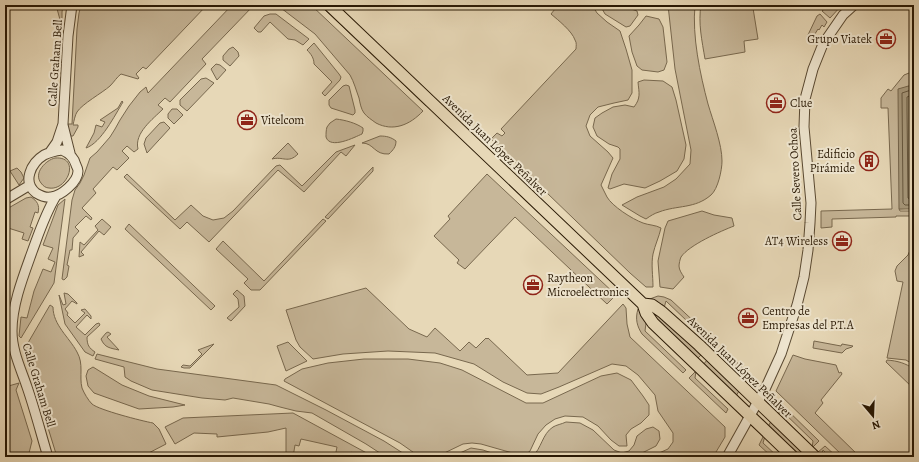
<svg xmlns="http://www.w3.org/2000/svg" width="919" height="462" font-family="Alegreya,serif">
	<rect width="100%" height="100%" fill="#e7d8b7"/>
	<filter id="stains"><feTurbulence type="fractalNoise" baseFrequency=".005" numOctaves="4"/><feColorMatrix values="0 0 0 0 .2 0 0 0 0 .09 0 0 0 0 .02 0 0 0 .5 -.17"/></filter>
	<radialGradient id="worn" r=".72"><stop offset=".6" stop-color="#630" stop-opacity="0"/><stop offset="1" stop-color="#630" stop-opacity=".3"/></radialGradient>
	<path fill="#c7b799" stroke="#78684e" d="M56 5H63L62 12V27Z
		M81 5H207L146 69 143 67 136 74 139 78 138 79 121 74C117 77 114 82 110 86 102 93 82 104 77 112 75 115 74 121 73 125H78V127L73 136H70L68 134V124H72L77 29 79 13Z
		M232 5H254L202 59 206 64 170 102 165 98 158 105 163 109C153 119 134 133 138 149L134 152 127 146 122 151 129 158 117 170 113 167 93 189 96 193 82 208 92 218 91 220 86 216 75 227 79 231 73 238 72 250H70L67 265 69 266 67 277 64 280 62 279 72 200 75 190 80 183 84 175 90 158 97 152 110 137 115 129 120 120 129 106 140 92 146 87 148 93Z
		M277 5H311L423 111C410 125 393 132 376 123 372 120 367 117 364 113 361 109 360 103 359 98 356 90 354 82 350 75L315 34Z
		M320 5H322L425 102 426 104V106Z
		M550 5H592L597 13 607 22 620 31 626 49 632 70V93L628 100 614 103 598 107 590 115 586 126 590 136 608 152 613 158 601 185C603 189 605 193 607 197 612 206 632 219 643 223 648 225 656 225 661 228 659 237 655 245 653 254 651 264 653 276 653 287H646L630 273 491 139 497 133 502 136 505 133 501 129 576 49C576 46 577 43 575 40 572 31 558 20 551 14L555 9Z
		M600 5H620L637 11 638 15 630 26 626 27 605 14Z
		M668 5H695C692 36 700 74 708 104 713 121 722 144 722 161 722 170 718 189 711 195 695 209 677 205 659 212 655 213 650 216 646 219L640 216 622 205 637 197 664 187 676 179 690 164 691 150 675 69Z
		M701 5H755L756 6 753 8 758 39 744 41 745 52 705 59C702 41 698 23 701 5Z
		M829 5H842L830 18 822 11Z
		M270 14H276L309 39 303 45 295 40 288 39 270 22 261 32H258L254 28 264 16Z
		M820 14 827 22 824 27 822 25 819 30 818 29 813 37H807L817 16Z
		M646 16 659 19 663 27 667 62 664 70 658 72 642 70 637 66 632 52 629 36 639 25Z
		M314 43 339 74 341 77 340 80 325 96 322 93 332 82 314 64C314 58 311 54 307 50Z
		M233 47 238 52 239 56 230 66 223 60V56L229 49Z
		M216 64 220 65 226 70 217 80 211 69Z
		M914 71V235L913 208 899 209 900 211H911V216H896V217L832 219V227L821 228V211L892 209 888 108H881V98L888 89 891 91 904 75Z
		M206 78 214 83 187 111 180 105V100L201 79Z
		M644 80 663 81 672 87 676 100 686 145 684 159 677 171 660 181 645 188 624 184 610 189 608 188 612 174 620 159V149L618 147 609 144 597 136 593 127 595 118 602 113 613 107 625 105 634 107C641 98 639 93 638 82Z
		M346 85 349 86 355 110V113L353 115 331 108 329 105V100L343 86Z
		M122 101 123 102C115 115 101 143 86 148L94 133 96 125 102 127 105 122 100 120 118 108Z
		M172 109H177L183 115 174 124 168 118V114Z
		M336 119C345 120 356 123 363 128V131L362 134C355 137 330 150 326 137 326 134 326 130 327 127L330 123Z
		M164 122 170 128 147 153 144 144 146 138 160 123Z
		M380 136C386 136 391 137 396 141 396 147 393 150 389 154 374 155 374 143 362 143Z
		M288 143 298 154C288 164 283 156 272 159Z
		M355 145 346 156 341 152 304 192 278 170 209 242 187 222 180 229 124 177 127 174 175 220 191 205 203 216 213 220 224 218 233 211 276 166 280 165 282 167 302 186 336 152Z
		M55 158C81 156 68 191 49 188 46 188 43 186 41 183 33 173 46 160 55 158Z
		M373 167V171L328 219 325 217Z
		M17 168 21 172 24 178 19 185 10 171Z
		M487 174 616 295 607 304 515 217 465 269 457 263 459 260 434 236 450 219 448 216Z
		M31 197C37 201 40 205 38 213L35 212 30 227 33 228 28 241 22 239 24 233 5 227V210L26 198Z
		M65 199 54 283 21 338 19 336 21 317 27 318 34 291 43 269 51 272 55 262 48 259 53 248 43 245 58 205Z
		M702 211 714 215 732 218 734 226C721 231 689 245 681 257 680 259 679 264 679 266 679 270 682 274 684 277L673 289 660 287 658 261 665 228 668 221Z
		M102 219 111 227 104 235 99 231 81 252 84 255 79 257 80 242 84 245 98 230 95 226Z
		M323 219 326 221 260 290H251L244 283 248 279 216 249 223 241 264 281Z
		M129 224 215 306 211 310 125 229Z
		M911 248H912L913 324 914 328V365L906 360 887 358 903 282 897 281 895 271 897 266 908 255Z
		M366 288 409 329 427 337 435 328 460 351 469 342 476 348 486 338 487 339 488 338 527 375 558 373 623 304 626 308 627 324 630 337 725 427V437L713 457H650L668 449 673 442V433L658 411 655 395 638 375 626 366 612 364 589 374 559 387 541 394 527 393 503 382 474 364 435 353 388 351 343 354 313 359 300 347 296 340 286 310Z
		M237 290 244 296 245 306 231 321 227 318 239 307 238 299 233 294Z
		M64 293 68 294 77 303V304L72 301 65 309 68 313 67 315 75 323 85 313 81 310 85 309 91 316V319L87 315 76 327 85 335 96 324 99 323 100 325 87 337C87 345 89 348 95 352L93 356 85 352 65 324 59 295 63 305 66 304Z
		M658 296 664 297 671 300 715 341 708 349 709 342 666 301 664 308 663 305 647 300Z
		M50 305 53 307C53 325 69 337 77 352 84 364 79 376 82 388 84 393 88 400 92 404 99 410 142 421 153 423L159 429 166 444 141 457H57L33 379 25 348Z
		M638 309H639L646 323 645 331 686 370 683 373 642 334C637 326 635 319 638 309Z
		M656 312 701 355 697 359 653 317V314Z
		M108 332 111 334 107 337 119 350C110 348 105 348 101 339L106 333Z
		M814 341 841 346 842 344 853 346 852 347 846 349 842 353 813 348Z
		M288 342 307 361 286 371 277 346Z
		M214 344 190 368H184L181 367 183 365 190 366 202 354 198 350Z
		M721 347 749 374 744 383 741 381 743 374 719 351 717 357 714 354Z
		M97 354 157 369 276 385 326 410 384 441 409 457H386L366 444 312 413 296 411 280 407 269 404 233 398 225 400 202 398 152 390 131 381 125 377 124 367 95 359Z
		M793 355 805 359 836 365 839 373 841 372 842 374 821 400 823 403 815 413 860 457H844L776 391Z
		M364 359H408L440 363 462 370 526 403H543L601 376 617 373 631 380 643 396 649 405V415L641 423 631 429 626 435 627 446H619L611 440 598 426 583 417 565 416 555 419 546 425 538 434 530 451 525 455 516 454 481 444 472 443 463 444 436 457H420L400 443 284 381 285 379 302 369 328 363Z
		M707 360 739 391 736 396 703 365Z
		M887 360C898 361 905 363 914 369V389L886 362Z
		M93 367 122 385 149 396 185 405 173 407 139 409 108 398 94 393 88 386 86 376 88 370Z
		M696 371 695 378 728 409 726 413 689 378Z
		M19 383 16 390 32 441 28 457H5V387Z
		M780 403 819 441 812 448 813 441 781 410 778 416 775 413Z
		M293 413 374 457H358L351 452 347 457H335L337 447 301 439 299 446 295 445 293 457H286V428L268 432 217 437V434L194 433 175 444 165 427 183 418Z
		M771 421 805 454 803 457H800L768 427Z
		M566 422 580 423 593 430 614 450 622 453 629 451 634 445 637 436 646 429 653 427 659 431 660 439 656 446 634 457H532C542 448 542 434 553 427 556 425 562 424 566 422Z
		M764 435 765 436 763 443 778 457H772L759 445Z
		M825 446 837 457H830L823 450 821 456 817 453Z
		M471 448 483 450 504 457H451Z"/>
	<path fill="#a6977a" stroke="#74644b" d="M912 85H914V235L913 209H899L898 89Z"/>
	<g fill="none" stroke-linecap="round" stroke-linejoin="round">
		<path stroke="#67583f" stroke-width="1" d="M914 89 902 93 903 203 905 205H914
			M914 94 907 97V110L908 198 910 199 914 200
			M914 100 913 102V110L914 182"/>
		<defs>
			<path id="minor" d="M63 125 70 153
				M62 150C69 153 74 157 76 165 77 167 78 169 78 171 78 182 61 196 51 197 46 198 41 196 36 193 22 182 31 163 44 155 50 152 55 151 62 150Z
				M50 152 57 142 63 124 68 36 72 5
				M5 200 30 185
				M48 457C41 434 35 410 27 387 21 369 12 351 12 331 12 305 23 277 32 252 39 233 45 214 56 196
				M727 457 766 387 781 354 797 305 804 277 808 250 810 223 811 203 804 127 805 99 813 69 823 44 843 15 854 5"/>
			<path id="major" d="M329 5 643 304 646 313 653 323 793 457
				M643 304 652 305 662 312 699 345 815 457"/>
		</defs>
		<use href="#minor" stroke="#584831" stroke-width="11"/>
		<use href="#major" stroke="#281804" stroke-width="13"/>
		<use href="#minor" stroke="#efe6d0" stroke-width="9"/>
		<use href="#major" stroke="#e7d8b7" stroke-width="11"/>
	</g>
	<defs>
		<symbol id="office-ring" viewBox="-11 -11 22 22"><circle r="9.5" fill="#efe6d0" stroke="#8f2418" stroke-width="1.5"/><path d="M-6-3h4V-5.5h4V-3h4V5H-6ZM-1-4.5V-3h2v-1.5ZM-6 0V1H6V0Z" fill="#8f2418"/></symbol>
		<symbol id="building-ring" viewBox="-11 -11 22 22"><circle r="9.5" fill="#efe6d0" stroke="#8f2418" stroke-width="1.5"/><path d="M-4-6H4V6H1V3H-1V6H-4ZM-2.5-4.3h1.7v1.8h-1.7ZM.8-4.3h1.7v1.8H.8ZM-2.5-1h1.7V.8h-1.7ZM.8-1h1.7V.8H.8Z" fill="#8f2418"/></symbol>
	</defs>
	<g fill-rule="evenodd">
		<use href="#office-ring" x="875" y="28" width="22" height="22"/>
		<use href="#office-ring" x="765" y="92" width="22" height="22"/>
		<use href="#office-ring" x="236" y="109" width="22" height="22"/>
		<use href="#building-ring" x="858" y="150" width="22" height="22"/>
		<use href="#office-ring" x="831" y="230" width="22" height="22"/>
		<use href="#office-ring" x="522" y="274" width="22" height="22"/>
		<use href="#office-ring" x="737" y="307" width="22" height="22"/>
	</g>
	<g text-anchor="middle" stroke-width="4" stroke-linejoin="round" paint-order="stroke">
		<g font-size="12" fill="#281804" stroke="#efe6d0" text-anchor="start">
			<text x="872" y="43" text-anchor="end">Grupo Viatek</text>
			<text x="790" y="107">Clue</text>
			<text x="261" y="124">Vitelcom</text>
			<text x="855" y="158" text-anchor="end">Edificio<tspan x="855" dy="14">Pirámide</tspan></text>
			<text x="828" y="245" text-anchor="end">AT4 Wireless</text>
			<text x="547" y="282">Raytheon<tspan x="547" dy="14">Microelectronics</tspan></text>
			<text x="762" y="315">Centro de<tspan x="762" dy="14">Empresas del P.T.A</tspan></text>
		</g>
		<g font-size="12" fill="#281804" stroke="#efe6d0">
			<text transform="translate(55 63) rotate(-86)" y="4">Calle Graham Bell</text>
			<text transform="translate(495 145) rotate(44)" y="4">Avenida Juan López Peñalver</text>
			<text transform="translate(795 174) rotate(-93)" y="4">Calle Severo Ochoa</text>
			<text transform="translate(740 367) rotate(44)" y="4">Avenida Juan López Peñalver</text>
			<text transform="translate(39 385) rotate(73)" y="4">Calle Graham Bell</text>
		</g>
	</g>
	<rect width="919" height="462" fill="none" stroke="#e7d8b7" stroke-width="20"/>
	<rect x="6" y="6" width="907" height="450" fill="none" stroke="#281804" stroke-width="2"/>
	<rect x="10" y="10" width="899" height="442" fill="none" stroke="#281804"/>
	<g transform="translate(873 416) rotate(161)" stroke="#efe6d0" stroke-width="3" paint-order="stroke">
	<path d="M0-3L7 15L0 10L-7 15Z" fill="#281804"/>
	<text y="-6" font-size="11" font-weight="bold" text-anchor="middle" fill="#281804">N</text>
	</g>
	<rect width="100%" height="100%" filter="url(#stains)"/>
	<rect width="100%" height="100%" fill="url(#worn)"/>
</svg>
